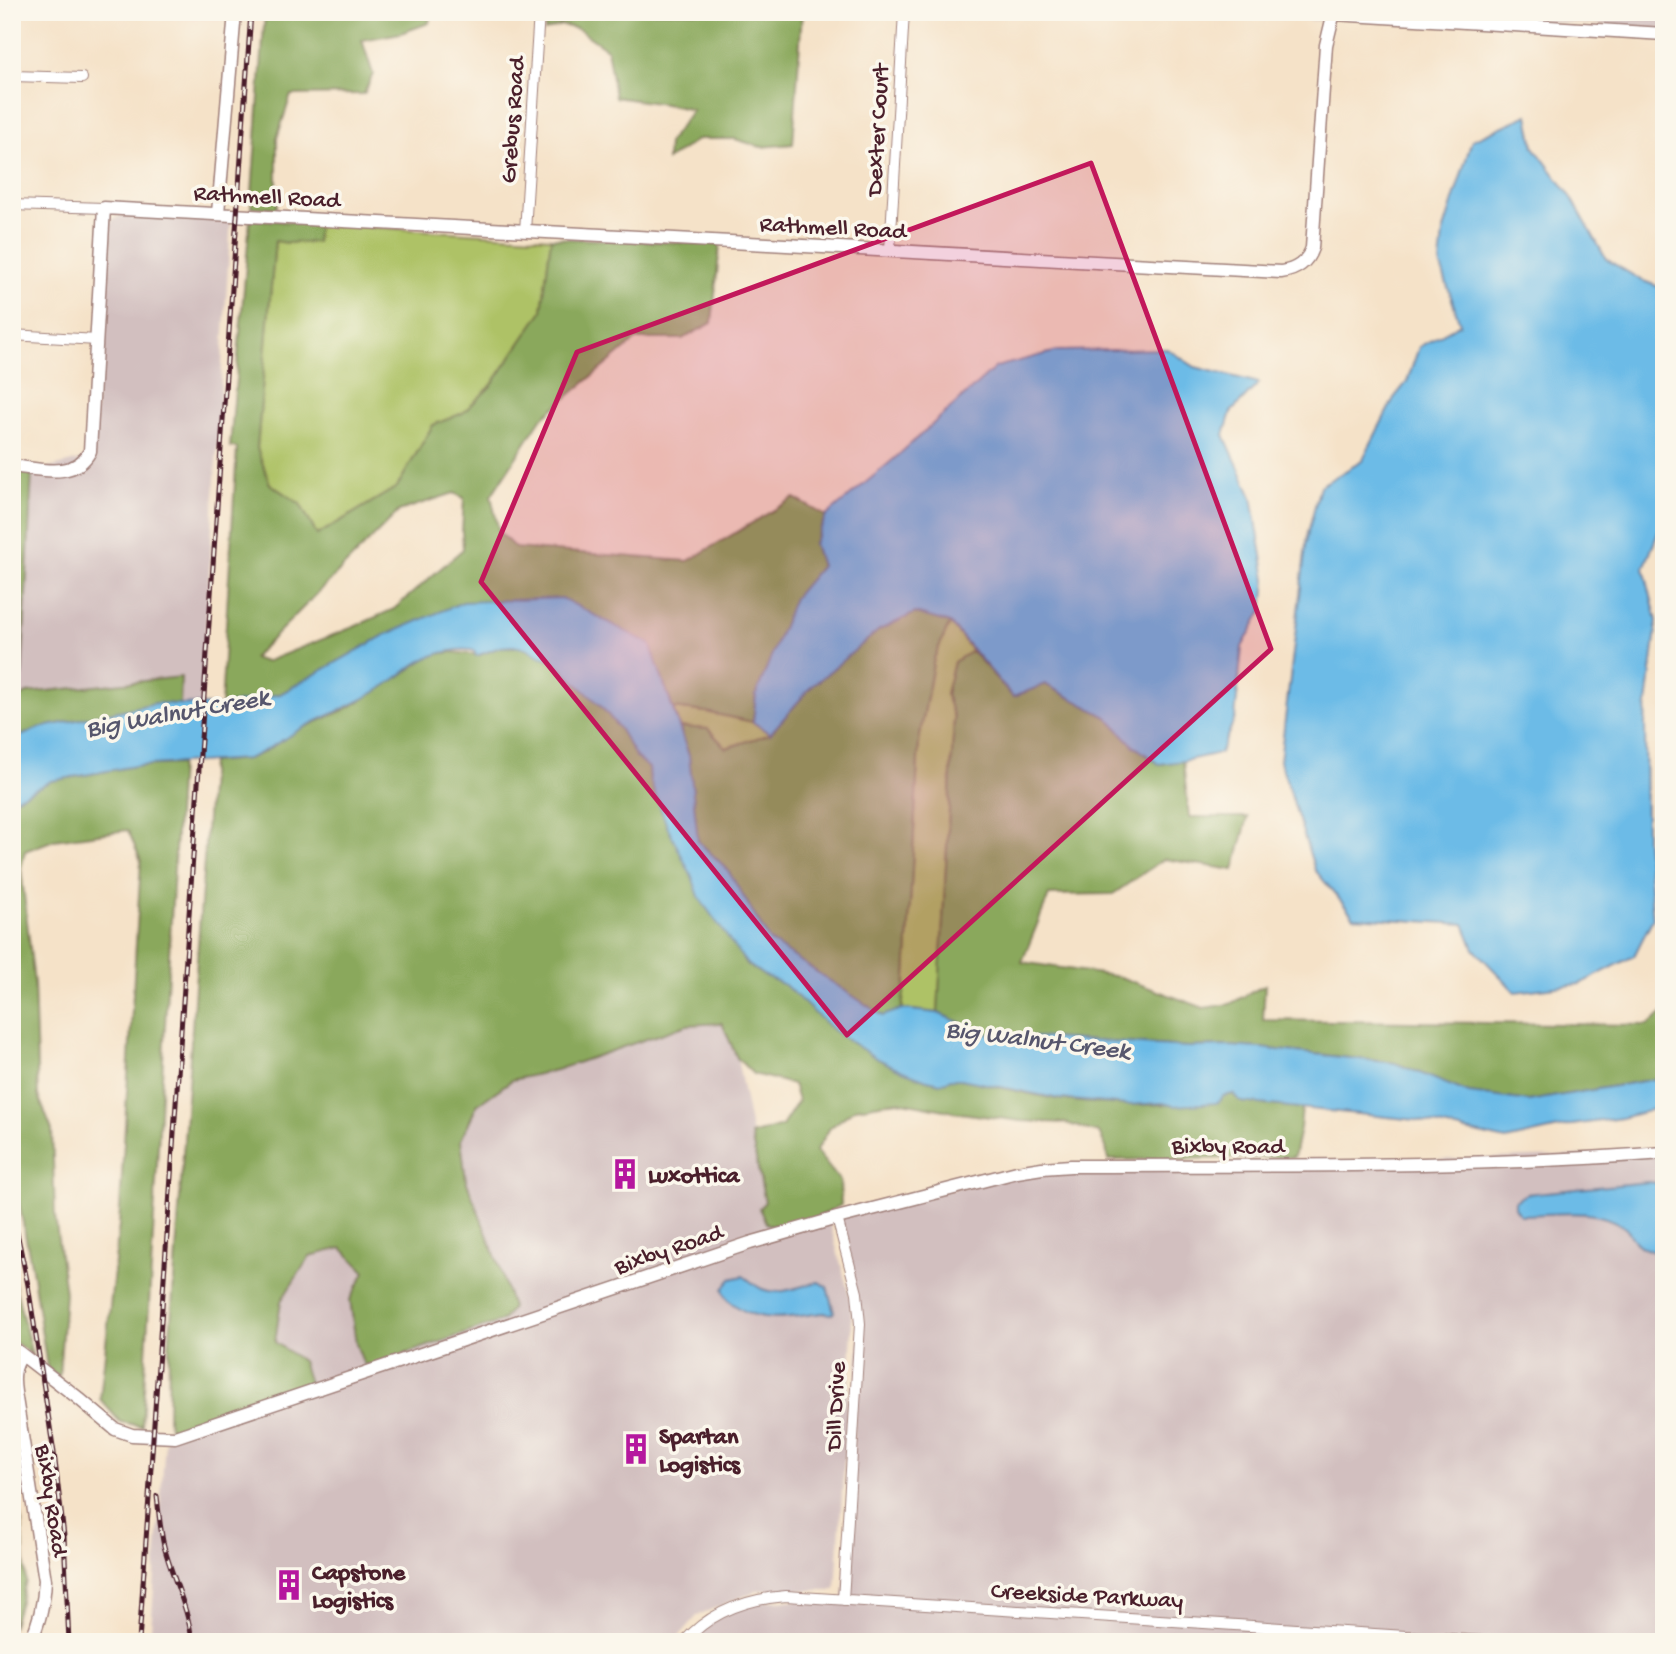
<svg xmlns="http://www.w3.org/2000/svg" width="1676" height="1654" font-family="'Gochi Hand',sans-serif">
	<rect width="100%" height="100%" fill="#fbf7ec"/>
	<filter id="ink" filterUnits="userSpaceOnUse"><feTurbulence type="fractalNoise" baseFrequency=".0143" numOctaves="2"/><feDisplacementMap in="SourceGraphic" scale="14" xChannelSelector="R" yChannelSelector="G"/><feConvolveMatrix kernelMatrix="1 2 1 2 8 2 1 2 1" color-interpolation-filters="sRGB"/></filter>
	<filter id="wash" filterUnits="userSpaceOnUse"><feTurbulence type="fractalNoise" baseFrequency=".00686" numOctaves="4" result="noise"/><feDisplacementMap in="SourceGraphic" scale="28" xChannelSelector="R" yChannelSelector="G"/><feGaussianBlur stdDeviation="1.57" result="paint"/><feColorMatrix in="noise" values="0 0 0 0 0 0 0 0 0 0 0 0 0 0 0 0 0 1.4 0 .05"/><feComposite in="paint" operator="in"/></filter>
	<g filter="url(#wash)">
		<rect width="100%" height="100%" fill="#f5e2c8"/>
		<path fill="#f7d1c6" d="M156 12H231L230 20 155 18Z"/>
		<path fill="#d2bfbf" d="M1154 12H1326V21Z
			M1403 12H1664V29Z
			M127 213 231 218 201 706 180 705 181 678 27 693 12 702V680L22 675 32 472 92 457 108 226 113 219Z
			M722 1023 737 1058 765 1202 759 1209 791 1226 827 1213 851 1302 852 1332 836 1590H758L698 1615 674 1642H150L165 1441 302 1361 275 1342 281 1301 310 1256 342 1248 365 1272 512 1308 500 1268 466 1180 461 1139 477 1105 512 1080 556 1070 687 1025Z
			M1664 1153V1642H685L703 1624 751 1601 843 1600 860 1324 837 1218 1017 1172Z"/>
		<path fill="#aec266" stroke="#7c7048" stroke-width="2" d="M318 224 551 238 542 311 491 386 463 413 433 425 397 487 317 535 300 504 270 484 257 448 275 240Z
			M950 623 972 651 954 662 946 694 954 718 938 1013 902 1009 906 978 919 741 934 658Z
			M673 708 706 712 753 722 770 734 726 748 708 729 680 727Z"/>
		<path fill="#8aa85b" stroke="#6a6443" stroke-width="2" fill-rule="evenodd" d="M265 12H431L429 23 401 33 362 40 373 74 364 94 291 95 277 138V208L251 207Z
			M546 12H802L793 144 761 147 735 139H698L667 160 668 143 692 110 671 105 615 97 607 49 578 29 561 25 545 31Z
			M250 219 318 224 316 242 287 243 275 241 257 448 270 484 300 504 317 535 397 487 433 425 463 413 491 386 542 311 551 238 720 244 712 323 682 339H637L541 419 491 496 499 532 515 548 688 561 794 498 826 516 814 543 821 566 794 599 756 695 753 722 706 712 673 708 650 644 385 635 280 694 221 706 237 448 230 447ZM454 493 464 498 462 532 463 549 394 609 356 626 265 662 253 658 399 511Z
			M12 471 32 472 22 675 12 680Z
			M915 613 950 623 934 658 919 741 906 978 902 1009 883 1016 770 941 727 869 698 841 689 756 680 727 708 729 726 748 770 734 811 687 879 630Z
			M500 647H521L556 662 601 706 619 728 636 757 649 768 650 780 745 963 763 975 785 985 834 1031 876 1058 903 1071 927 1080 941 1083 951 1079H961C993 1085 1025 1094 1057 1099 1111 1107 1166 1106 1220 1101L1223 1096 1233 1094 1241 1102 1302 1108 1300 1128 1294 1157 1108 1160 1106 1147 1099 1133 1065 1123 1021 1121 960 1113 898 1101 856 1108 830 1128 816 1151 840 1181 841 1205C820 1217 790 1233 766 1223L759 1208 765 1202 751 1135 782 1126 798 1101 793 1084 753 1074 737 1058 722 1023 687 1025 556 1070 512 1080 477 1105 461 1140 466 1180 500 1268 512 1308 502 1321 375 1364 364 1365 356 1344 350 1300 365 1272 342 1248 310 1256 281 1301 275 1342 302 1361 310 1386 174 1432 169 1427 168 1419 169 1350 211 762 247 759 262 753 298 730 346 709 382 688 425 659 437 654 451 652 480 655Z
			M972 651 1013 697 1045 684 1107 717 1133 745 1159 764 1183 761 1189 817H1248L1234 870 1164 859 1113 894 1049 895 1022 962 1120 977 1204 1008 1230 1004 1265 985 1263 1020 1648 1025 1664 1012V1070L1655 1079 1529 1101 1469 1093 1395 1063 1260 1048 1229 1046 1188 1047 985 1034 938 1013 954 718 946 694 954 662Z
			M181 677 180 705 156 703 39 728 12 740V702L27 693Z
			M180 764 142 1426 120 1422 100 1399 119 1224 141 861 128 830 54 840 25 851 21 868 34 983 38 1095 52 1130 55 1216 65 1293 59 1377 47 1368 32 1269 12 1168V800L51 781 135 766Z
			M12 1273 32 1355 12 1340Z
			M12 1481 22 1523 26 1582 12 1628Z"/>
		<path fill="#6cbbe7" stroke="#5b6d89" stroke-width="2" d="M1528 115 1534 147 1572 198 1606 259 1641 280 1664 289V518L1644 568 1657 621 1645 721 1646 840 1653 918 1634 956 1580 984 1515 992 1474 949 1464 924 1354 917 1315 870 1280 761 1307 537 1320 486 1362 461 1394 398 1407 382 1419 347 1460 324 1440 263 1443 233 1472 140Z
			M1167 349 1195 367 1259 383 1231 412 1224 435 1252 497 1266 579 1263 609 1242 647 1235 718 1220 753 1183 761 1159 764 1133 745 1107 717 1045 684 1013 697 950 623 915 613 879 630 811 687 770 734 753 722 756 695 794 598 821 566 814 543 826 516 895 458 996 367 1057 351Z
			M562 598 650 644 689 756 698 841 727 869 770 941 883 1016 902 1009 938 1013 985 1034 1188 1047 1229 1046 1260 1048 1395 1063 1469 1093 1529 1101 1655 1079 1664 1070V1106L1622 1118 1572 1125 1506 1140 1416 1120 1241 1102 1233 1094 1223 1096 1220 1101 1216 1103 1174 1106 1163 1103 1128 1105 1060 1099 961 1079H951L941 1083 927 1080 903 1071 876 1058 834 1031 785 985 763 975 746 963 700 899 692 877 667 826 650 780 649 768 636 757 619 728 601 706 550 659 539 656 528 649 513 646 500 647 476 656 474 651C462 647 438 653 427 658 411 665 397 679 382 688 355 705 326 715 299 730 281 740 266 752 247 759L135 766 51 781 12 800V740L39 728 156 703 221 706 280 694 385 635 463 602Z
			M1648 1182 1657 1183 1662 1187 1660 1214 1664 1239 1662 1255C1653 1251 1640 1249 1634 1240 1630 1235 1629 1231 1624 1227 1594 1206 1554 1215 1520 1215L1515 1207V1201L1526 1194Z
			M743 1276C750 1280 755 1286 762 1289 781 1297 801 1285 819 1282L827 1287 834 1312 832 1314 824 1313C794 1316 762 1325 736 1306 729 1302 725 1297 723 1289L731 1279Z"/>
	</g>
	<g filter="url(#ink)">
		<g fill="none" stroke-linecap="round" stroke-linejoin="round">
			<defs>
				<path id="minor" d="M12 76 82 78
					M12 205 104 208
					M525 231 539 12
					M890 250 904 12
					M12 335 97 340
					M837 1218 857 1293 860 1324 843 1600
					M684 1642C710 1612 747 1599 786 1596L1499 1642"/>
				<path id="tertiary" d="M1334 14 1664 34
					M218 213 235 12
					M12 466C40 469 75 480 90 451L104 208 1281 272C1296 270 1307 263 1312 248L1326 45 1334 12
					M12 1347 77 1397 115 1429 132 1435 175 1437 750 1243 837 1218 1017 1172 1042 1168 1071 1166C1269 1165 1467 1168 1664 1153
					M22 1355C13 1367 13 1378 15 1392L45 1580C44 1603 40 1622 30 1642"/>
			</defs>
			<use href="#minor" stroke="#a0807a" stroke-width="12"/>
			<use href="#tertiary" stroke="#a0807a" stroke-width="15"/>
			<use href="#minor" stroke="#fff" stroke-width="10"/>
			<use href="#tertiary" stroke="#fff" stroke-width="12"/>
			<defs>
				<path id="rail" d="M12 1209 28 1285 54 1453 64 1536 69 1642
					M157 1496C159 1513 160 1529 164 1546 172 1578 189 1608 192 1642
					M139 1642 251 12"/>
			</defs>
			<use href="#rail" stroke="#4a1f2b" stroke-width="5"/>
			<use href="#rail" stroke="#fbf7ec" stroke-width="2.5" stroke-dasharray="8" stroke-linecap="butt"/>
		</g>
	</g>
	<path fill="#c2185b" fill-opacity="0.2" stroke="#c2185b" stroke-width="5" stroke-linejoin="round" d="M1091 163 1271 649 847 1035 481 582 577 352Z"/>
	<defs>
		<symbol id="building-bare" viewBox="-9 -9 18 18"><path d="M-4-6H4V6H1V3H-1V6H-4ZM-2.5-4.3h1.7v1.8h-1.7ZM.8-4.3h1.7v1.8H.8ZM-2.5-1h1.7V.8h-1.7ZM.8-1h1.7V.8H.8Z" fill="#b5179e" stroke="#fbf7ec" stroke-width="2.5" paint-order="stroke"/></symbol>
	</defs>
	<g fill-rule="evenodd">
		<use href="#building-bare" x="603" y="1152" width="44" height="44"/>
		<use href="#building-bare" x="614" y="1427" width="44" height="44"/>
		<use href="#building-bare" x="267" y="1563" width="44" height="44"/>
	</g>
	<g text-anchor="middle" stroke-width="7" stroke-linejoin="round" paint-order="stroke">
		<g font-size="24" fill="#4a1f2b" stroke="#fbf7ec">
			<text transform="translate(511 120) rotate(-86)" y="8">Grebus Road</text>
			<text transform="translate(876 130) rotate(-87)" y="8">Dexter Court</text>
			<text transform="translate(267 195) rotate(3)" y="8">Rathmell Road</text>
			<text transform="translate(833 226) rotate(3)" y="8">Rathmell Road</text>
			<text x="1228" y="1153">Bixby Road</text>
			<text transform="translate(668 1248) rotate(-19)" y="8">Bixby Road</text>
			<text transform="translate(834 1406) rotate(-87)" y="8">Dill Drive</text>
			<text transform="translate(53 1500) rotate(81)" y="8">Bixby Road</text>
			<text transform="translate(1087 1594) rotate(3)" y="8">Creekside Parkway</text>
		</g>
		<g font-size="24" font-weight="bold" fill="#4a1f2b" stroke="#fbf7ec" text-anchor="start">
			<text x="648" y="1182">Luxottica</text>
			<text x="659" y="1443">Spartan<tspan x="659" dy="28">Logistics</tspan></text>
			<text x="312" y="1579">Capstone<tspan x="312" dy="28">Logistics</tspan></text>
		</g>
		<g font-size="26" font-style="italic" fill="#56566d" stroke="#fbf7ec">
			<text transform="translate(177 711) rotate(-10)" y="9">Big Walnut Creek</text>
			<text transform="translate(1038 1038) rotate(7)" y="9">Big Walnut Creek</text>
		</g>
	</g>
	<rect width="1676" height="1654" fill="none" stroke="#fbf7ec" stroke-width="42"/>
</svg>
